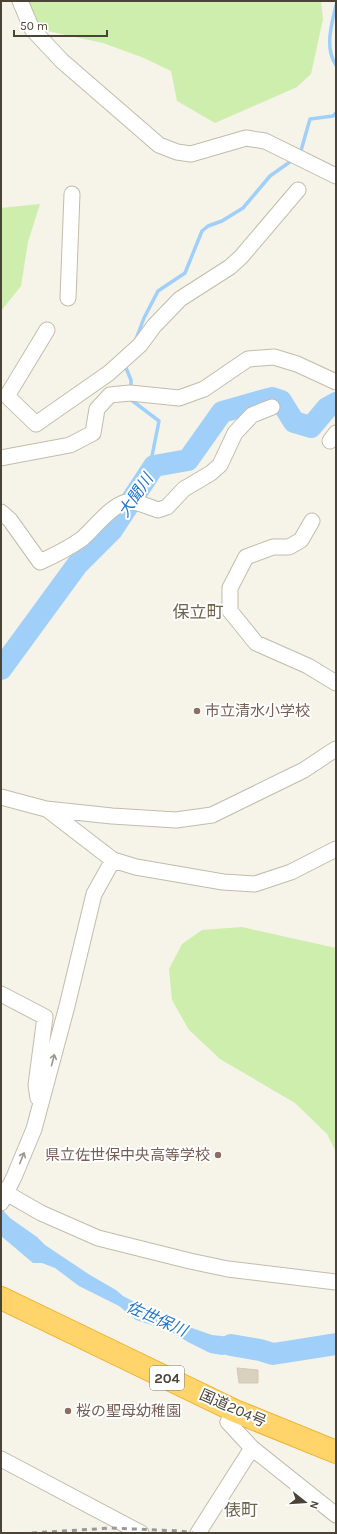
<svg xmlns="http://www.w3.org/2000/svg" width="337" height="1534" font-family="Karla,'Noto Sans JP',sans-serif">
	<rect width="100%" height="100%" fill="#f6f3e9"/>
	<path fill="#ceeeae" d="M13 1H321L323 19 311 74 297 87 215 123 177 101 171 71 144 58 103 43 43 30Z
		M40 204 28 242 21 286 1 311V208Z
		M242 927 336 948V1152L327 1134 295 1103 220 1059 189 1030 172 1000 169 969 182 944 202 930Z"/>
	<path fill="#a0d0f9" d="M1 1208 10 1218 37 1237 45 1245 90 1275 116 1290 123 1296 169 1320 212 1335 231 1337 264 1349 222 1355 210 1353 188 1342 168 1330 136 1320 119 1306 79 1286 55 1268 42 1263H33L1 1236Z"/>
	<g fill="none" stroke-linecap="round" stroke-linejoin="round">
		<path stroke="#a0d0f9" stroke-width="3.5" d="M336 5C332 24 324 47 336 65
			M300 154 310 119 333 116 336 113
			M136 339 144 318 158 291 185 273 202 231 208 226 222 221 243 208 270 176 294 159
			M127 364 126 368 131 380V390
			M130 397V399L159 421 152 456 154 466"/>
		<path stroke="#a0d0f9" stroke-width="22" d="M1 669 77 565 112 530 154 466 188 460 222 412 272 398 281 401 294 422 311 427 327 408 336 403
			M231 1345 260 1350 273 1354 336 1344"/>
	</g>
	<path fill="#d9d0bd" stroke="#d5c8af" d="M237 1368 258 1370V1383H239Z"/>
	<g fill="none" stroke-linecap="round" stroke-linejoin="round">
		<defs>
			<path id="minor" d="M20 1 32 29 62 61 159 145 177 152 191 154 246 138 265 141 336 176
				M68 298 72 194
				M47 330 7 396 36 424 109 373 140 345 154 326 180 299 230 267 241 257 298 190
				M330 441 336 433
				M1 458 70 445 93 433 97 409 110 395 130 393 179 398 204 389 248 359 274 357 297 364 336 382
				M1 512 10 520 40 562C55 555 70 548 83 538 94 528 112 505 126 502 135 500 149 507 158 510L167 507 184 489 211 473 220 465 235 433 252 415 272 407
				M312 521 301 540 289 547H273L246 557 230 588V611L256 643 308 666 336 683
				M1 797 46 809 112 816 176 820 212 815 304 770 331 752 336 749
				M48 810 113 860 136 867 223 882 255 884 291 872 336 849
				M1 994 45 1017 36 1085 38 1098
				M1 1190 41 1213 98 1238 190 1261 228 1269 336 1282
				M1 1203 14 1177 34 1129 67 1006 94 894 113 860
				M235 1411 228 1422 252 1448 336 1515
				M1 1459 141 1533
				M198 1533 252 1448"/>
			<path id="highway" d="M1 1298 235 1411 336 1452"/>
		</defs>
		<use href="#minor" stroke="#c3bcaa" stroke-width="17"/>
		<use href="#highway" stroke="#efb12b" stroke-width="24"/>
		<use href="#minor" stroke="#fff" stroke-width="15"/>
		<use href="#highway" stroke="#ffd56b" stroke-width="22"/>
		<path stroke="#999" stroke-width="3" stroke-dasharray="5 5" stroke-linecap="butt" d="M32 1533 111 1528 181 1531 193 1533"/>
	</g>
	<defs><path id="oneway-shaft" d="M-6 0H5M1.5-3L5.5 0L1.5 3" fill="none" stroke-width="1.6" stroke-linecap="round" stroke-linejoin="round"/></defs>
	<g stroke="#9c9890">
		<use href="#oneway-shaft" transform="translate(53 1060) rotate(-75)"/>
		<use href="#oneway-shaft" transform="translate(22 1158) rotate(-68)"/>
	</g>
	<g fill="#8d6e63" stroke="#fff" stroke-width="1.5">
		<circle cx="197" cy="711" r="4"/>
		<circle cx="218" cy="1155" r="4"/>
		<circle cx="68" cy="1411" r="4"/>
	</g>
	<g text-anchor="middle" stroke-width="4" stroke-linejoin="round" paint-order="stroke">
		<rect fill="#fff" stroke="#817c72" stroke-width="1" x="150" y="1366" width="34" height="24" rx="3"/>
		<g font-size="14" font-weight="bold" fill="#4b4436">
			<text x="167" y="1383">204</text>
		</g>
		<g font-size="15" fill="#785e54" stroke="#fff" text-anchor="start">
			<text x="205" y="716">市立清水小学校</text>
			<text x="210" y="1160" text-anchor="end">県立佐世保中央高等学校</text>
			<text x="76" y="1416">桜の聖母幼稚園</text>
		</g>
		<g font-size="15" fill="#4b4436" stroke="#fff">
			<text transform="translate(233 1408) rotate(24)" y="5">国道204号</text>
		</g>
		<g font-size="16" font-style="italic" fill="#2277c5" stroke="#fff">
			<text transform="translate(135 495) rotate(-56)" y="6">大聞川</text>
			<text transform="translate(157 1318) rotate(24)" y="6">佐世保川</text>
		</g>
		<g font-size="17" fill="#6f634c" stroke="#fff">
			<text x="198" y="618">保立町</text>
			<text x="241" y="1516">俵町</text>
		</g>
	</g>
	<rect width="337" height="1534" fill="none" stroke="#4b4436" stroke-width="4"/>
	<g transform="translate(305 1502) rotate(107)" stroke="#ffffff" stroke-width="3" paint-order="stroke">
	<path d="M0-3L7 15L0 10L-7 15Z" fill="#4b4436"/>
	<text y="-6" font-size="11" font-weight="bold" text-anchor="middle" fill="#4b4436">N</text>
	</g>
	<path d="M14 30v6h93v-6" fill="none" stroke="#4b4436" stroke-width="2"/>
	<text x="20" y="30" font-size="12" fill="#4b4436" stroke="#ffffff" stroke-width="3" paint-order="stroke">50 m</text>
</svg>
